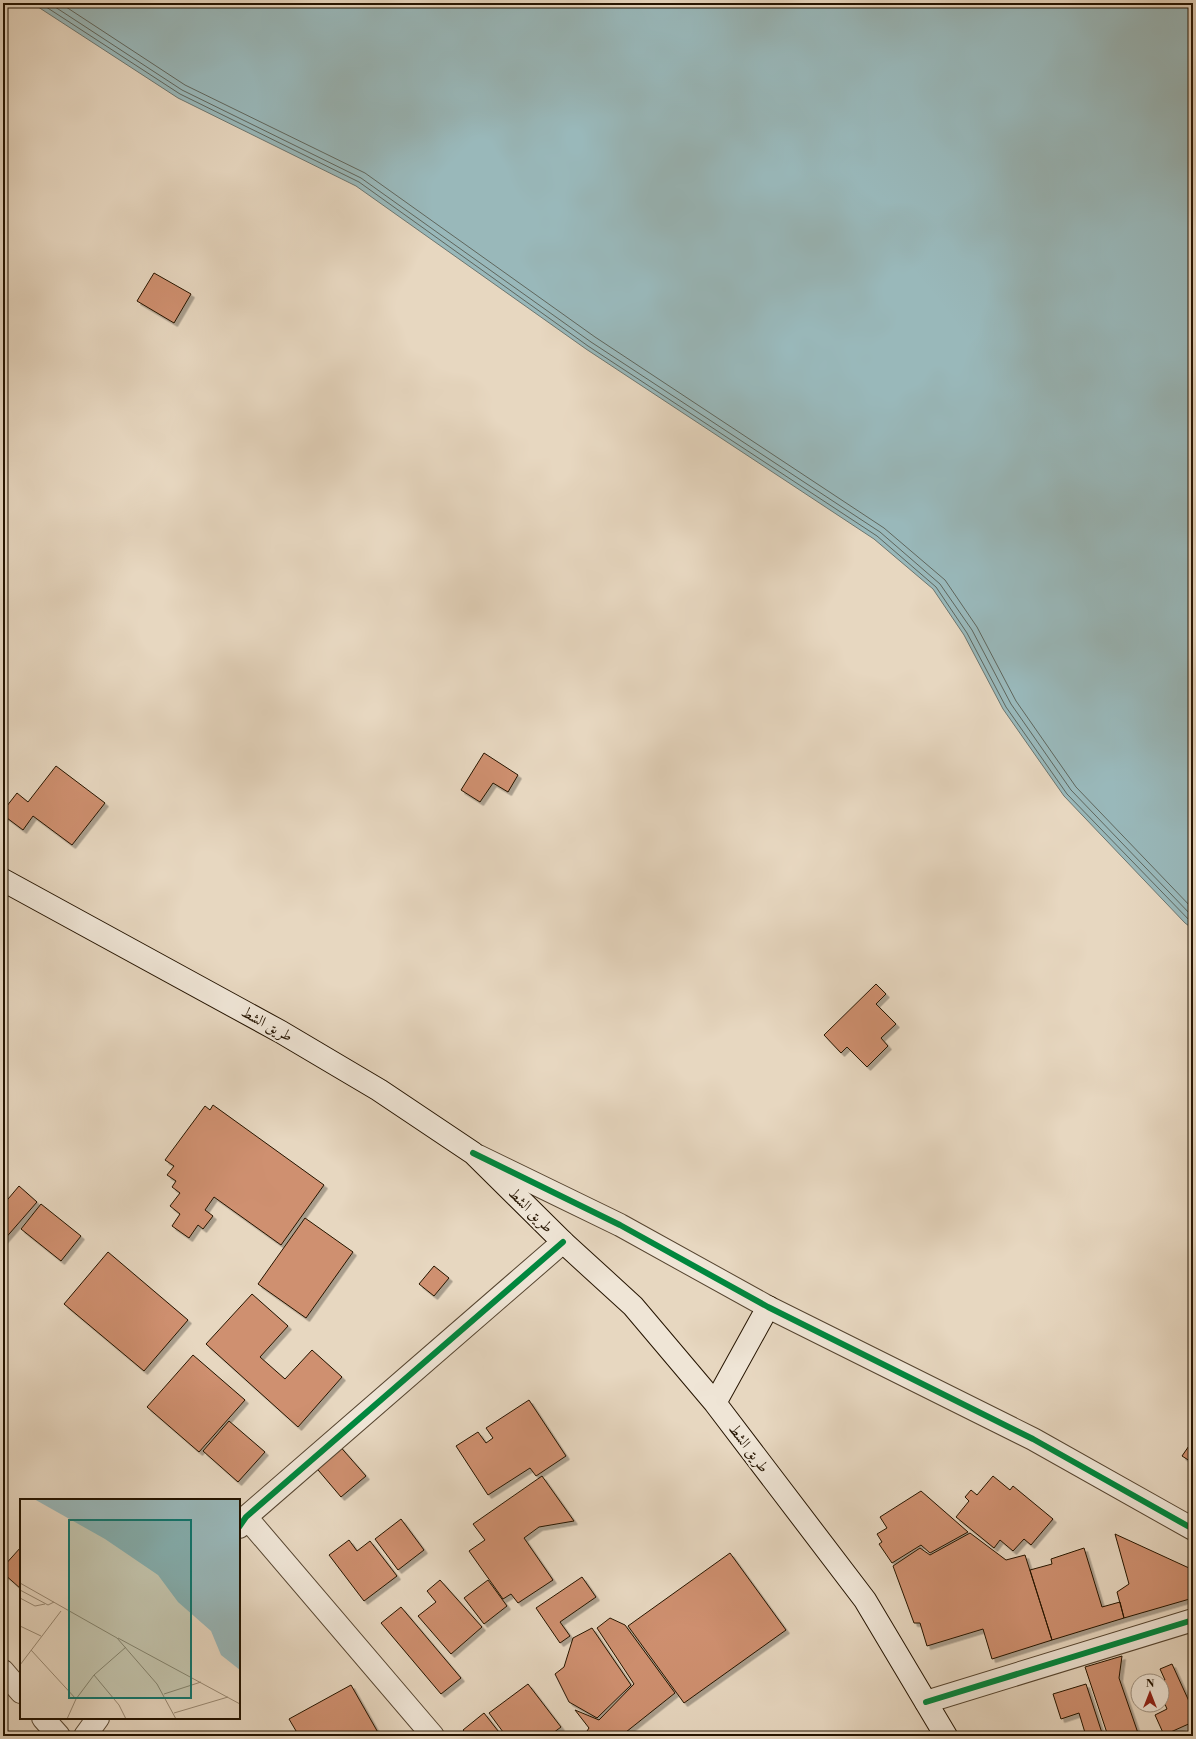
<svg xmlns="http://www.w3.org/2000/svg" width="1196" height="1739" font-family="'Libre Bodoni',Amiri,serif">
	<defs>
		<filter id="shadow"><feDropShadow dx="3.5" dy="3.5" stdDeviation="0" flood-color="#0004"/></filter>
	</defs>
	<rect width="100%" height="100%" fill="#e7d7c0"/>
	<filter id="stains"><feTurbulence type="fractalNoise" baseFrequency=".005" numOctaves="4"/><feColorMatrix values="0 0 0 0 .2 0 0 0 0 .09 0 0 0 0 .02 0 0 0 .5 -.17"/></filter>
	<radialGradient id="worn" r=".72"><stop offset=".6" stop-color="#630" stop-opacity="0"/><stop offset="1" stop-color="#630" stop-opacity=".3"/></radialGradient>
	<path fill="#99b8ba" stroke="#6b7670" d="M32 3H1193V929L1185 923 1064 796 1003 709 964 635 933 589 874 539 586 349 356 186 178 98Z"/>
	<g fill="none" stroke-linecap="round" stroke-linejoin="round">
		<path stroke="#5f665d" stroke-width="1" d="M40 3 180 94 359 182 588 346 877 536 936 587 967 633 1006 707 1067 794 1193 924
			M49 3 182 90 361 178 591 342 880 532 940 584 972 630 1011 704 1071 790 1193 917
			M60 3 185 85 365 173 595 337 884 528 945 580 977 627 1016 701 1076 787 1193 909"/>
	</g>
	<path fill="#cf9070" stroke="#251400" filter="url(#shadow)" d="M154 273 191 294 174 323 137 301Z
		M484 753 518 775 508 792 493 783 480 802 461 790Z
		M56 766 105 803 72 845 33 816 23 830 3 815V811L17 793 28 802Z
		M876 984 886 994 876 1004 896 1024 881 1038 888 1046 867 1067 847 1047 841 1053 824 1035Z
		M213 1105 324 1185 281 1245 214 1197 205 1210 213 1216 203 1229 198 1225 189 1238 172 1226 180 1214 170 1206 180 1193 172 1187 176 1181 167 1175 174 1166 165 1160 205 1106 210 1110Z
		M19 1186 37 1202 3 1241V1205Z
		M41 1204 81 1236 61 1261 21 1229Z
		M305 1218 353 1252 306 1318 258 1284Z
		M108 1252 188 1320 144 1371 64 1304Z
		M434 1266 449 1278 434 1296 419 1284Z
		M252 1294 288 1326 260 1357 285 1379 312 1350 342 1377 298 1427 206 1344Z
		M193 1355 245 1400 199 1452 147 1407Z
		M529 1400 566 1456 536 1476 530 1468 488 1495 456 1446 478 1432 486 1443 493 1438 486 1428Z
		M229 1421 265 1452 238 1482 203 1451Z
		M1193 1440V1463L1182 1456Z
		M337 1443 366 1476 341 1497 313 1464Z
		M542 1476 574 1521 539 1527 524 1538 553 1580 518 1603 511 1594 503 1599 469 1551 485 1540 473 1524Z
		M993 1476 1010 1490 1013 1486 1053 1519 1031 1545 1024 1539 1013 1551 1000 1540 994 1548 956 1517 969 1501 965 1497 971 1490 977 1495Z
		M921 1491 968 1532 930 1553 921 1545 892 1563 879 1544 882 1542 877 1534 887 1528 880 1517Z
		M401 1519 424 1550 398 1570 375 1539Z
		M970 1533 1006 1560 1025 1555 1052 1640 992 1659 983 1629 927 1646 920 1623H914L893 1566 920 1548 930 1555Z
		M1115 1534 1189 1568 1193 1580V1598L1124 1618 1117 1592 1129 1584Z
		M349 1540 357 1551 370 1541 397 1576 364 1601 329 1555Z
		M21 1547V1589L3 1573V1567Z
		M1084 1548 1102 1607 1120 1602 1124 1618 1052 1640 1030 1570 1052 1564 1051 1559Z
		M730 1553 786 1630 684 1703 628 1626Z
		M582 1577 596 1597 560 1622 570 1636 560 1643 536 1608Z
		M440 1580 482 1627 451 1654 418 1616 436 1602 427 1591Z
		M488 1580 507 1606 484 1624 464 1598Z
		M401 1607 461 1678 441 1694 381 1623Z
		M610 1618 625 1625 675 1693 621 1736H591L587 1731 589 1728 575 1710 599 1720 634 1684 597 1628Z
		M592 1628 631 1685 597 1718 569 1702 555 1674 564 1667 573 1638Z
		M1122 1656 1119 1678 1139 1736H1108L1085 1667Z
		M1172 1664 1193 1710V1722L1164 1735 1155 1715 1167 1709 1162 1697V1694L1166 1692 1162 1684V1681L1165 1680 1160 1669Z
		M528 1684 561 1727 549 1736H506L489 1713Z
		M1086 1684 1103 1736H1086L1079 1713 1061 1719 1053 1694Z
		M351 1685 380 1736H299L289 1719Z
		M484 1713 502 1736H468L463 1730Z"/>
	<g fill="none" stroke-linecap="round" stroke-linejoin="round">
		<defs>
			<path id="minor" d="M478 1156 620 1225 768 1307 1033 1439 1193 1529
				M246 1517 433 1736
				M239 1527 246 1517 563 1242
				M3 1671 21 1692
				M926 1702 1193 1620
				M43 1718 59 1736
				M85 1736 98 1718"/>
			<path id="secondary" d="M3 880 281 1032 379 1090 473 1153 563 1242 633 1306 715 1403 865 1600 946 1736
				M715 1403 768 1307"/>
		</defs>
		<use href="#minor" stroke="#564530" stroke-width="24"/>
		<use href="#secondary" stroke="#251400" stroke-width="24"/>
		<use href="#minor" stroke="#efe5d6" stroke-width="22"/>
		<use href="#secondary" stroke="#efe5d6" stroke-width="22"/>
		<defs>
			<path id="cycleway" d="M473 1153 620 1225 768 1307 1033 1439 1193 1529
				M239 1527 246 1517 563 1242
				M926 1702 1193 1620"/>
		</defs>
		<use href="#cycleway" stroke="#efe5d6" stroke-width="8"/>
		<use href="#cycleway" stroke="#00873e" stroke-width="6"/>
	</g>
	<g text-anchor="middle" stroke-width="4" stroke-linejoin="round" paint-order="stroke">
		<g font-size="15" fill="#251400" stroke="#efe5d6">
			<text transform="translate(267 1024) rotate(29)" y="5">طريق الشط</text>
			<text transform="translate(531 1210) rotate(45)" y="5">طريق الشط</text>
			<text transform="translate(749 1448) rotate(53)" y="5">طريق الشط</text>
		</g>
	</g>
	<g transform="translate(20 1499)">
		<rect width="220" height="220" fill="#e7d7c0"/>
		<path d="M14 0H220V171L201 156 191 132 158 103 138 76 85 40Z" fill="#99b8ba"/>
		<path fill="none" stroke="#998973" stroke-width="1" d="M0 84 97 139 137 185 156 220M0 91 28 106 34 103M0 99 15 107 25 105M0 127 21 137M98 139 220 205M11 151 56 200 47 220M0 166 41 112M74 176 99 206 106 220M144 195 181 183M56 200 74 176 106 148M154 214 208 198"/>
		<path fill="#0f766e" fill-opacity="0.15" stroke="#0f766e" stroke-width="2" d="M49 21H171V199H49Z"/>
		<rect width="220" height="220" fill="none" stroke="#251400" stroke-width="2"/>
	</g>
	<rect width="1196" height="1739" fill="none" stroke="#e7d7c0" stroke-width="16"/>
	<rect x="4" y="4" width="1188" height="1731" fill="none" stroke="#251400" stroke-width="2"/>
	<rect x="8" y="8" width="1180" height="1723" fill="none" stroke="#251400"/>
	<g transform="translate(1150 1693)"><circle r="19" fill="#efe5d6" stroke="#9e9180"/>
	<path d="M0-3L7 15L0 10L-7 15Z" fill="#8f2418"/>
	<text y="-6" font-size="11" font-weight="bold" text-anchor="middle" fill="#251400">N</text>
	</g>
	<rect width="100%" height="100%" filter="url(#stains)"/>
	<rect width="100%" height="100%" fill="url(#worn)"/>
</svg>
